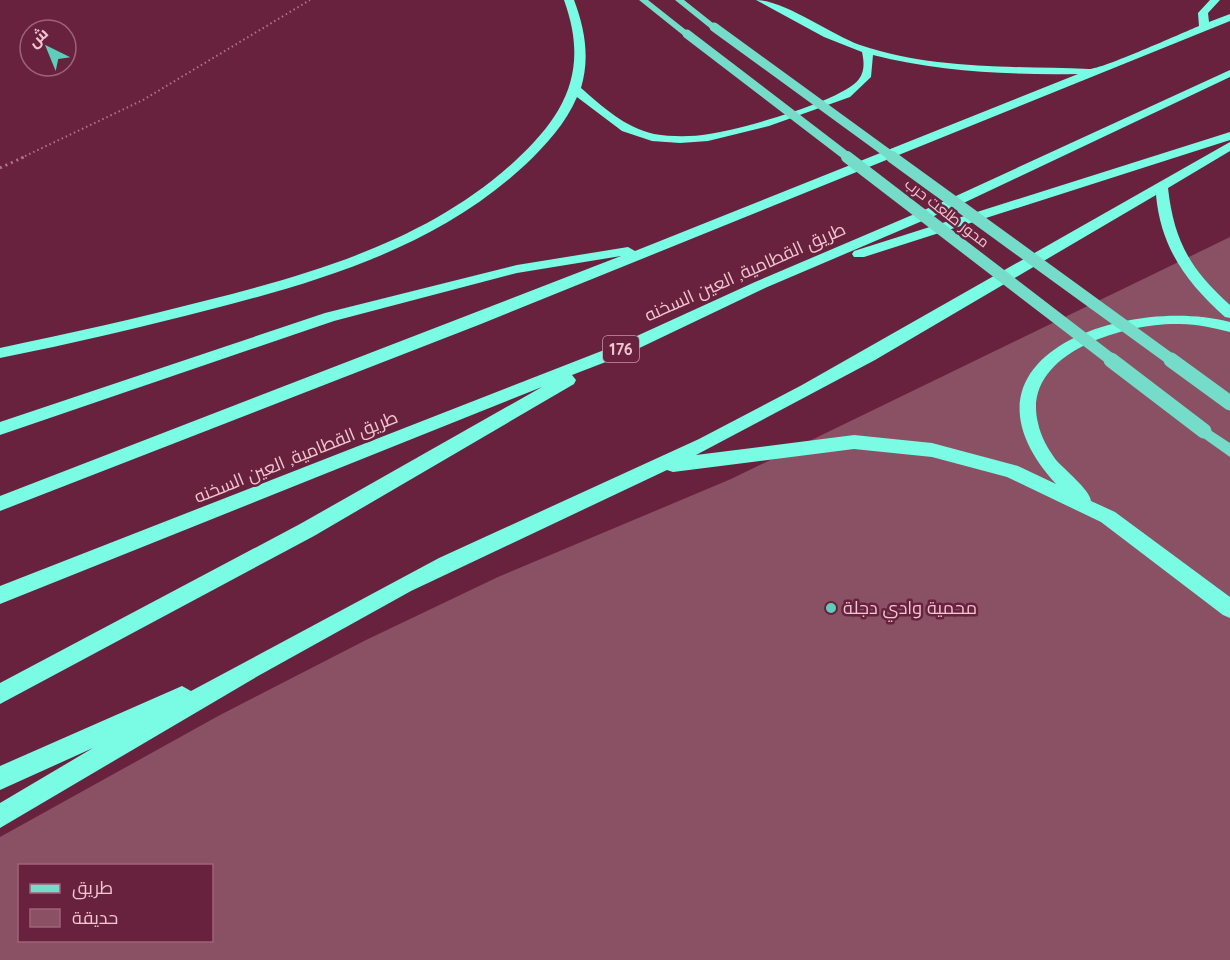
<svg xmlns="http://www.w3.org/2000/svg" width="1230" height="960" font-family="Quicksand,Cairo,sans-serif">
	<rect width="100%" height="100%" fill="#69223e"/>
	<path fill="#895163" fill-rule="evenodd" d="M1230 237V960H0V837L220 715 366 640 498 577 731 479ZM20 866H212V940H20Z"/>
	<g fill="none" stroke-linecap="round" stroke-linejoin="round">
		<path stroke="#ae7589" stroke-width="2" stroke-dasharray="1.5 3" stroke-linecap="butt" d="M21 158 143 100 310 0"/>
		<path stroke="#ae7589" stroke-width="3" stroke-dasharray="2 4" stroke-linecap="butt" d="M0 168 24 157"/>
		<path fill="#74dcc8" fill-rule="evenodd" d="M639 0H648L691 34 684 36Z
			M675 0H684L718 27 711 29Z
			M1204 426 1230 443V457L1199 435 1197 431Z"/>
		<path fill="#7afbe3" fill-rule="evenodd" d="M564 0H574C585 29 590 58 581 88 603 107 624 127 654 134 672 137 692 137 709 134 738 130 843 101 859 79 865 71 864 61 862 52L824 37 756 0C784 0 830 34 860 45 933 70 1014 66 1089 69 1100 70 1182 33 1199 26L1198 13 1210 0H1220L1208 13 1209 22 1230 14V21L481 324 0 511V496L621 256 517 273 334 321 0 435V422L325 313 517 265 628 247 635 251 1078 74C1009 75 940 72 873 55L871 77 850 97 769 126 708 141 680 143 652 141 622 131 577 97C566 123 546 145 525 165 438 246 325 280 212 309 142 327 71 344 0 358V348C70 333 139 318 208 300 319 272 430 239 515 161 567 113 589 69 564 0Z
			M1230 70V77L955 207 765 288 629 353 572 375 576 380 574 384 314 536 0 704V683L300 524 542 387 0 604V586L617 345 755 282 945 201Z
			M1230 132V140L864 257H854L852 254 854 251Z
			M1230 142V151L1168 188C1174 241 1190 269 1230 305V318L1225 317C1186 282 1161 248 1156 195L875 360 696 455 854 435 932 443 1018 466 1056 484C941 357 1126 295 1230 322V332C1213 328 1198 324 1180 324 1128 322 1020 352 1038 423 1041 437 1048 449 1056 460 1065 470 1090 490 1091 501L1115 512 1230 597V618L1223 615 1101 522 1007 477 932 457 854 449 673 472 667 470 411 591 258 676 0 828V803L93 748 0 790V766L182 686 191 691 439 558 699 439 802 385Z"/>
		<path stroke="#74dcc8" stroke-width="9" d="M714 27 894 158
			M687 34 849 158"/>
		<path stroke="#74dcc8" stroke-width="12" d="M847 157 1113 361
			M892 157 1173 361"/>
		<path stroke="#74dcc8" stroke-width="15" d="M1111 360 1204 431
			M1171 360 1230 403"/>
	</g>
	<circle fill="#5cceba" stroke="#69223e" stroke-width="2" cx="831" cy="608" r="6"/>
	<g text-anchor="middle" stroke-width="5" stroke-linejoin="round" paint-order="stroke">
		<g font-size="15" fill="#f1c5d1" stroke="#69223e">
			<text transform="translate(947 213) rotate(38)" y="5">محور طلعت حرب</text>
		</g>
		<rect fill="#69223e" stroke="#c894a5" stroke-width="1.5" x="603" y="336" width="36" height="26" rx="4.5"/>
		<g font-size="16" font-weight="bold" fill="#f1c5d1">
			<text x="621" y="355">176</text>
		</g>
		<g font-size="18" fill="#f1c5d1" stroke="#69223e">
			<text transform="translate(745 272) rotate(-24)" y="6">طريق القطامية, العين السخنه</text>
			<text transform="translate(296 457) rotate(-22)" y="6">طريق القطامية, العين السخنه</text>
		</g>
		<g font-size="18" fill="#f1c5d1" stroke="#69223e" text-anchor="start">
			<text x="843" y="614">محمية وادي دجلة</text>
		</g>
	</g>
	<rect x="18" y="864" width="195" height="78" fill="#69223e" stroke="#9f6379" stroke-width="1.5"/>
	<rect x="30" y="884" width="30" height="9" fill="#74dcc8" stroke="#9f6379" stroke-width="1.5"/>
	<text x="72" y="894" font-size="18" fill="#f1c5d1">طريق</text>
	<rect x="30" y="909" width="30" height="18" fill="#895163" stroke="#9f6379" stroke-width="1.5"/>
	<text x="72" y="924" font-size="18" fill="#f1c5d1">حديقة</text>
	<g transform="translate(48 48) rotate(317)"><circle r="28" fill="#69223e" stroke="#9f6379" stroke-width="1.5"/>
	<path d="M0-4.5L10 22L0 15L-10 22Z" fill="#5cceba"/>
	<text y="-9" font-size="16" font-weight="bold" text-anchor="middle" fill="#f1c5d1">ش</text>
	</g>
</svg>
